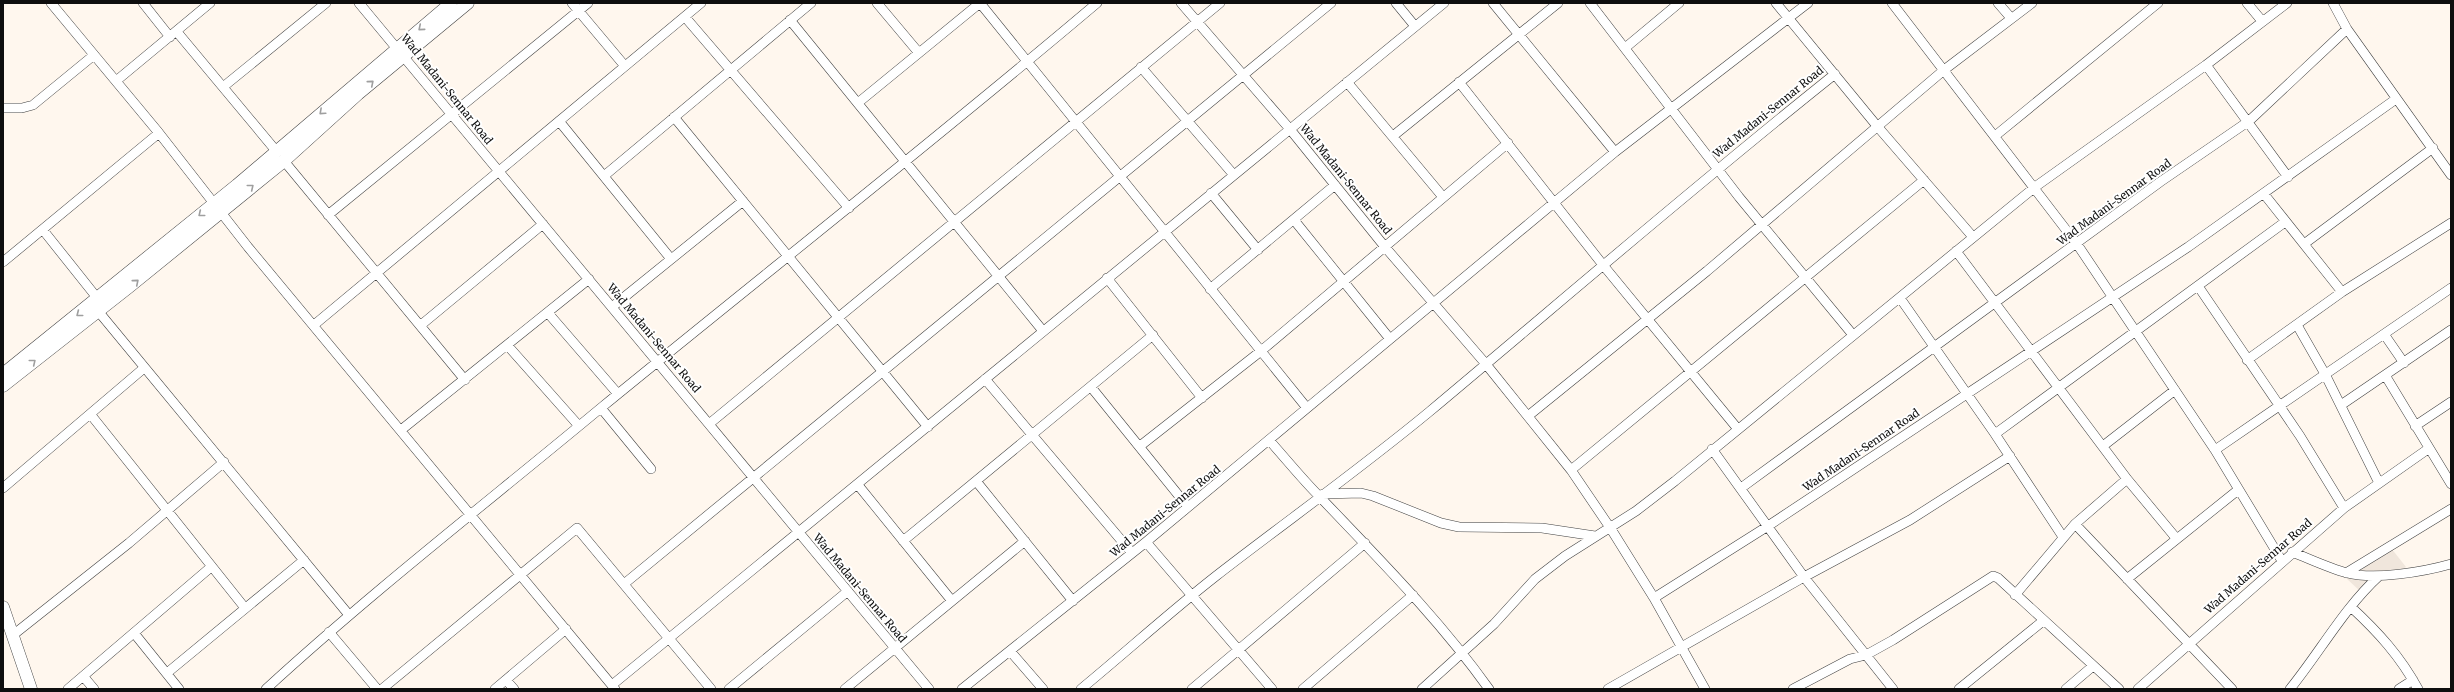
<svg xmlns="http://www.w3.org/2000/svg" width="2454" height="692" font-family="Merriweather,serif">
	<rect width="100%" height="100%" fill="#fff7ee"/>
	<path fill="#f0e6dc" d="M2391 548 2406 567 2360 591 2346 578Z"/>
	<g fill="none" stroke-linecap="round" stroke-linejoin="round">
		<defs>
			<path id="minor" d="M51 3 159 133 248 247 615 689
				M143 3 170 37
				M359 3 929 689
				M572 3 624 65
				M877 3 919 53
				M980 3 1307 408
				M1181 3 1289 128 1385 247 1485 363 1571 470 1611 529 1654 598 1705 689
				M1396 3 1414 25
				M1493 3 1615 152
				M1590 3 1739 197 1853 335
				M1776 3 1877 126 1973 237
				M1892 3 2077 244 2215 450 2282 561
				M1998 3 2011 18
				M2247 3 2262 21
				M2333 3 2347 29 2451 175
				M685 17 849 208
				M790 20 1043 331
				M177 32 277 152
				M1625 48 1679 3
				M2206 65 2288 177
				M1141 67 1233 174
				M116 81 210 3
				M1347 82 1443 197
				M1459 82 1603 265 1737 428
				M223 87 326 3
				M859 102 980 3
				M3 108H22L33 105 94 55
				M674 117 928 427
				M559 121 671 259
				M1393 136 1558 3
				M1995 136 2158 3
				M284 161 465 380
				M604 176 811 3
				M1211 193 1258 250
				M2264 194 2342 292
				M328 215 588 3
				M1294 220 1390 339
				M43 230 98 299
				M2304 244 2433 148
				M1956 251 2127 479 2176 538
				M3 262 159 133
				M1107 278 1202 398
				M2198 286 2300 436 2344 508
				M1210 289 1335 185
				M1900 298 1995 434 2063 537
				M612 307 743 201
				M98 311 349 615
				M548 313 618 394
				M314 325 701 3
				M421 325 543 224
				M2297 325 2325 374 2379 483
				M2384 334 2404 363
				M508 346 579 426
				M2247 360 2342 292 2451 223
				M2385 375 2451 484
				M985 379 1132 553
				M1091 387 1188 507
				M2341 405 2451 330
				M601 408 651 469
				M91 415 245 608
				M1528 416 1707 271 1944 70 2032 3
				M709 424 1220 3
				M2415 426 2451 402
				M401 430 589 279
				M1995 434 2285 222
				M1269 440C1286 459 1302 479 1320 497 1379 559 1439 619 1489 689
				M1140 446 1261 351 1508 143
				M2103 446 2175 390
				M1712 449 1804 577 1893 689
				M2215 450 2451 288
				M1571 470 1924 180
				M976 481 1073 601
				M858 485 952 601
				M3 488 144 368
				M1741 488 2160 182 2249 121 2347 29
				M1323 494 1361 493 1373 496 1441 523 1459 527 1542 528 1595 536
				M2075 524 2232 689
				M903 541 1153 335
				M1146 542 1272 689
				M2292 552C2310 559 2329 568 2347 573 2375 580 2423 572 2451 564
				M2346 573 2451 509
				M2127 579 2238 490
				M624 584 1331 3
				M2015 595 2075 524 2127 479
				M1654 598 1768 526 2188 247 2396 99
				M2351 607C2378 632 2400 656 2418 689
				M329 632 377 689
				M134 633 179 689
				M13 635 129 543 224 462
				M1010 651 1043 689
				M167 673 304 560
				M83 676 94 689
				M506 680 514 689
				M612 685 1444 3
				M68 689 211 567
				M266 689C374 590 489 501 602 407 767 272 934 141 1097 3
				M382 689 577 528 711 689
				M495 689 566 629
				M729 689 848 591
				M845 689 1025 541
				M962 689 1146 542 1615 152 1808 3
				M1081 689C1126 652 1170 612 1216 576 1287 521 1360 469 1429 412 1564 299 1697 184 1835 74
				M1192 689 1365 543
				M1303 689 1413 595
				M1422 689 1494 624 1535 579 1565 556 1636 511 1675 481 2035 187 2206 65 2287 3
				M1608 689 1804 577 1910 520 2010 456
				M1793 689 1850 659 1866 655 1893 640 1993 576 1998 578 2119 689
				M1959 689 2043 621
				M2066 689 2093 666
				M2138 689 2344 508 2428 449
				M2290 689C2320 652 2344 608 2379 576
				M2399 689 2413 680"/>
			<path id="tertiary" d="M3 374 237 185 451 3
				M3 386 129 287 284 161 358 94 468 3
				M3 607 31 689"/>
		</defs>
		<use href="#minor" stroke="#414141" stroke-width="10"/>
		<use href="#tertiary" stroke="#414141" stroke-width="13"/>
		<use href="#minor" stroke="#fff" stroke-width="9"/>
		<use href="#tertiary" stroke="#fff" stroke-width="12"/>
	</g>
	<defs><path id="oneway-chevron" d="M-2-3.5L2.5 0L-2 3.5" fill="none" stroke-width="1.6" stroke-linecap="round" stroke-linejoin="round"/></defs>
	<g stroke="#9f9f9f">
		<use href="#oneway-chevron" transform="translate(421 28) rotate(140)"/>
		<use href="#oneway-chevron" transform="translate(371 83) rotate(-40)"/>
		<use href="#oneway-chevron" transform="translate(322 112) rotate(138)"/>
		<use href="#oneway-chevron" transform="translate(251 187) rotate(-39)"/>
		<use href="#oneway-chevron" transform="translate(201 214) rotate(141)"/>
		<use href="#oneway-chevron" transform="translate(136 282) rotate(-40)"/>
		<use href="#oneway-chevron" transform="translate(79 314) rotate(142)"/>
		<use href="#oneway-chevron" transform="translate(33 362) rotate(-39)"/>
	</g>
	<g text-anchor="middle" stroke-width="4" stroke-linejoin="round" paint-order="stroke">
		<g font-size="11" fill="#0e0e0e" stroke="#fff">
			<text transform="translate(447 89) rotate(51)" y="4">Wad Madani-Sennar Road</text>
			<text transform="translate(1768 112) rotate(-39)" y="4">Wad Madani-Sennar Road</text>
			<text transform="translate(1346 179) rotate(51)" y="4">Wad Madani-Sennar Road</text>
			<text transform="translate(2114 202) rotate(-36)" y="4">Wad Madani-Sennar Road</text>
			<text transform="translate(654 338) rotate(50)" y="4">Wad Madani-Sennar Road</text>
			<text transform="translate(1861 450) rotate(-34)" y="4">Wad Madani-Sennar Road</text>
			<text transform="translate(1165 511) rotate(-39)" y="4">Wad Madani-Sennar Road</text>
			<text transform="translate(2258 566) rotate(-41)" y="4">Wad Madani-Sennar Road</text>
			<text transform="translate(860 588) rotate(50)" y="4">Wad Madani-Sennar Road</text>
		</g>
	</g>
	<rect width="2454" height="692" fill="none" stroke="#0e0e0e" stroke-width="8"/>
</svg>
